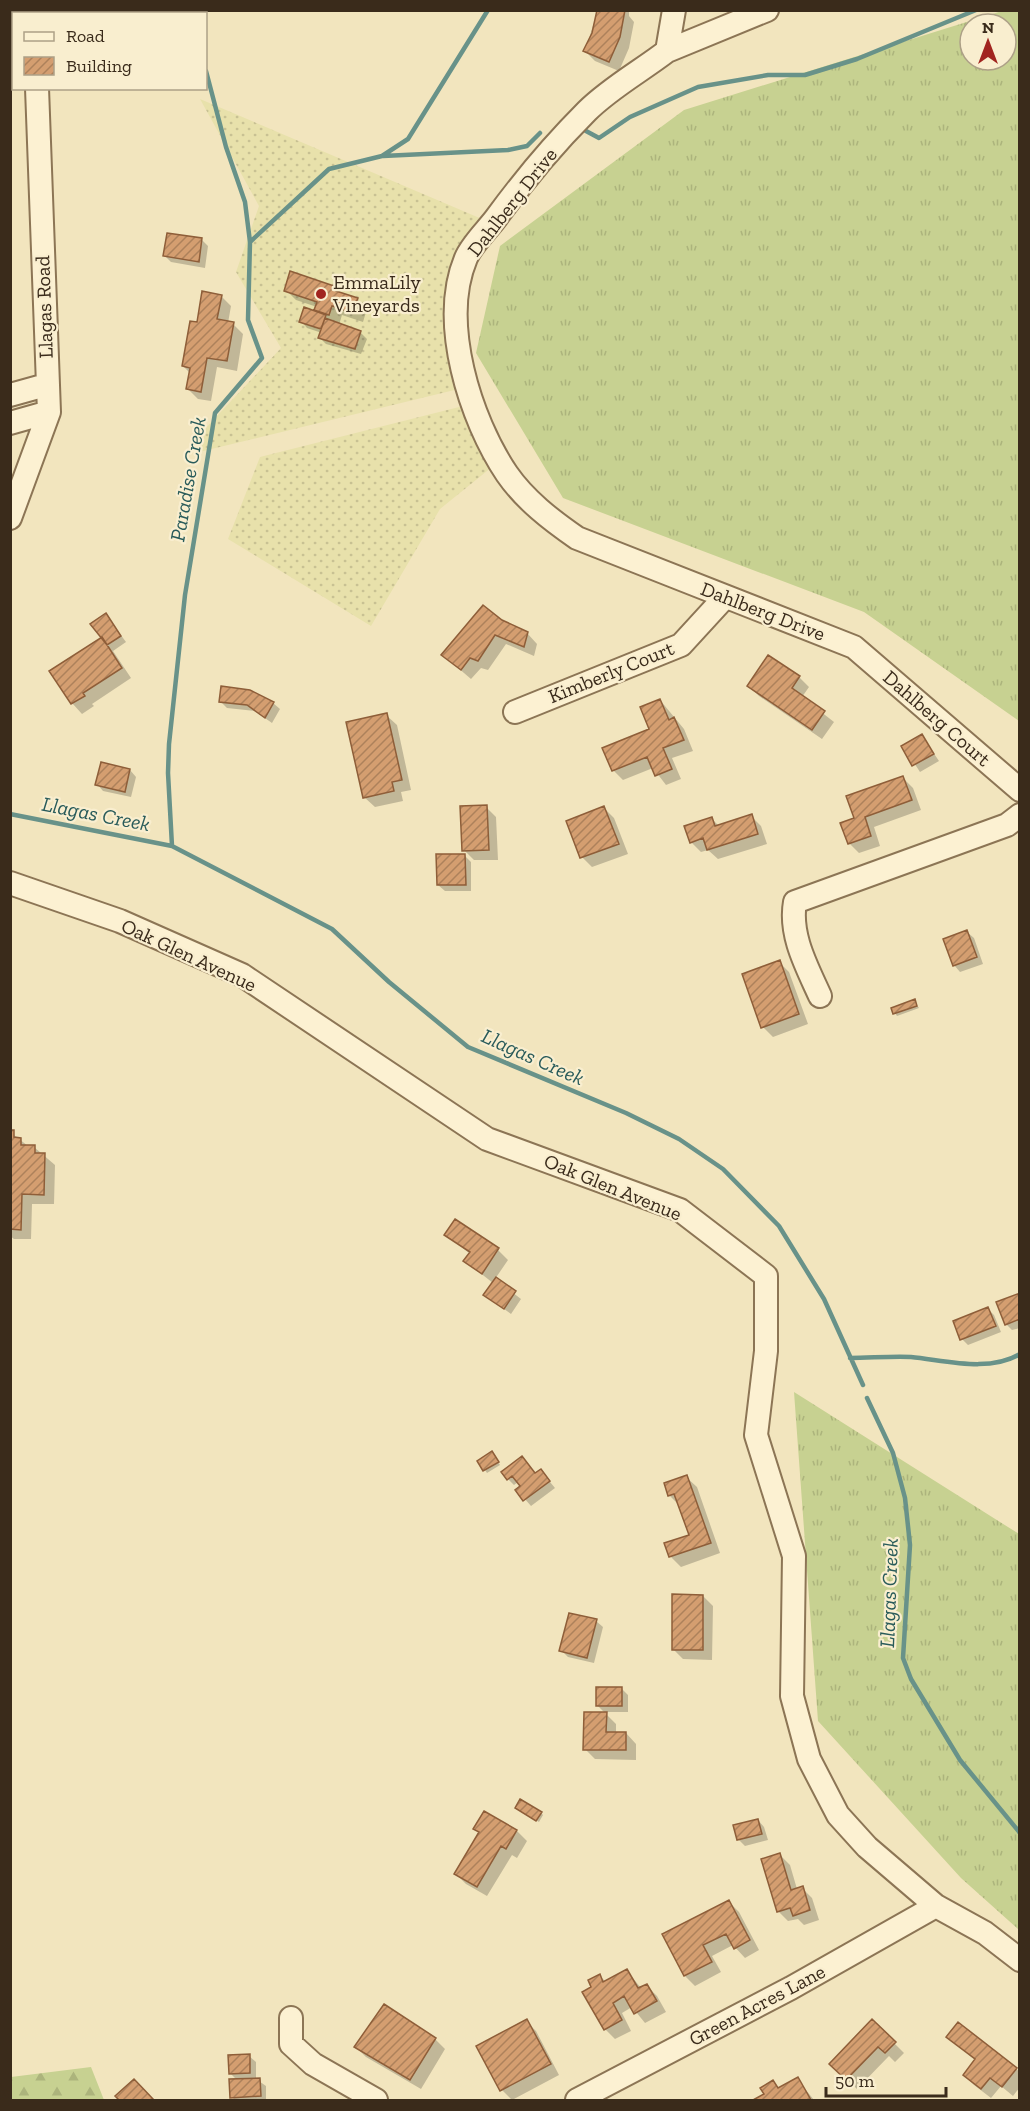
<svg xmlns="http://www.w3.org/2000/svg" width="1030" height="2111" font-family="'Zilla Slab',serif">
	<defs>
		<pattern id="farmland-dots" width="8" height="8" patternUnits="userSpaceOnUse" patternTransform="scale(1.5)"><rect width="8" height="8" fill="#e8e1ab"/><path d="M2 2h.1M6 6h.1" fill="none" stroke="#c8c193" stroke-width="1.8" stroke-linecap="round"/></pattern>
		<pattern id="grass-tufts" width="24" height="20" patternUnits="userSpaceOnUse" patternTransform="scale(1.5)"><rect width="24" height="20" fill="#c7d191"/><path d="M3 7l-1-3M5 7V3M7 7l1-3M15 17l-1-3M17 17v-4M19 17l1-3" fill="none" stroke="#acb47c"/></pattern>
		<pattern id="forest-firs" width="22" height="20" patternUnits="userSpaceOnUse" patternTransform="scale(1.5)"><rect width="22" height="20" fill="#c7d191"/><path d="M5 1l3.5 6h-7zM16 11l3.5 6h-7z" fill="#acb47c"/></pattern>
		<pattern id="building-hatch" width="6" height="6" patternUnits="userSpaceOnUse" patternTransform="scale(1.5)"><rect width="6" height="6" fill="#d49e70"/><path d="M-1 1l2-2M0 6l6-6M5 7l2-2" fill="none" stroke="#ad815b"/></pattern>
	</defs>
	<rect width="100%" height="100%" fill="#f2e5be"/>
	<path fill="url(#farmland-dots)" d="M200 99 489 222 462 299 471 386 199 452 201 433 281 348 236 272 259 206Z
		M467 405 492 467 440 509 371 626 228 539 260 457Z"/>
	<path fill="url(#grass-tufts)" fill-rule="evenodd" d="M1002 11H1020L1019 721 864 612 563 498 476 353 500 246 684 110ZM970 24H1006V60H970Z
		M794 1392 1019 1534V1930L961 1878 818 1721Z"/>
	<path fill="url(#forest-firs)" d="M91 2067 104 2100H11V2077Z"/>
	<path fill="#0003" d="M148 10H178V14H151Z
		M598 10H629V16L634 22 629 48 619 71 595 61 585 51Z
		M202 240 208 246 205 268 171 262 165 256Z
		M337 288 343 295 357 299 367 309 363 322 342 315 339 325 360 332 367 339 361 354 326 344 320 338 322 333 307 328 301 321 321 315 317 307 296 300 286 290Z
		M221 296 231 306 228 323 233 324 243 334 237 371 217 367 211 401 198 399 188 389 190 373 183 366 198 324Z
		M106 615 126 642 113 651 131 678 92 704 94 706 82 714 72 703 51 671 103 637Z
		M501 621 527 633 537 644 534 656 506 644 488 670 481 668 471 679 443 655Z
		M799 677 809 687 802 697 834 722 822 739 759 696 749 686Z
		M660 700 684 729 693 751 672 758 681 779 666 785 653 768 623 780 613 770 651 730Z
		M221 702 273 703 280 709 272 723 255 711 227 708Z
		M386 715 397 725 411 790 401 792 403 801 375 807 364 797Z
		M922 736 939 761 920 772 903 746Z
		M130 770 136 777 131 797 103 791 97 784Z
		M903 778 913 788 921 810 874 827 880 846 859 853 849 843 856 819Z
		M486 807 496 817 498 860H474L464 850Z
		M604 808 614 818 628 854 592 867 582 857Z
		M751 816 761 826 767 844 718 859 708 850 701 852 691 842 712 819 719 826Z
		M464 855 471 862V891H445L438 885Z
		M967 932 974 938 983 964 960 972 954 965Z
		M779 962 789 972 808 1024 773 1037 763 1027Z
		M914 1001 919 1008 897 1016 895 1013Z
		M10 1132 28 1146 34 1147 55 1165 54 1204H32L31 1239H14L10 1236Z
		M455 1221 498 1250 508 1260 495 1279 521 1299 511 1314 485 1295 493 1283 465 1261 470 1254 446 1234Z
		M1020 1295V1328L1012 1330 1006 1324Z
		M988 1309 994 1315 1001 1332 968 1345 962 1339Z
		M494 1456 500 1465 487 1473 479 1461Z
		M522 1458 536 1475 541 1471 555 1488 531 1506 517 1490 522 1487 518 1482 514 1485 508 1479Z
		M686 1477 697 1487 720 1553 681 1567 671 1557 666 1544 690 1536 680 1506 669 1495Z
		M703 1596 713 1606 712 1660 683 1659 673 1649Z
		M596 1621 603 1627 594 1663 568 1657 561 1650Z
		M622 1689 628 1695V1712H604L616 1724V1733H626L636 1744V1760L595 1759 585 1749 606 1714 597 1705Z
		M519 1810 541 1813 543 1815 539 1822Z
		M485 1813 517 1831 527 1841 517 1858 512 1855 487 1896 466 1884 456 1874 480 1833 475 1829Z
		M758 1820 764 1827 768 1840 745 1846 738 1839Z
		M780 1855 790 1865 797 1889 802 1888 812 1898 819 1920 804 1925 798 1919 788 1921 778 1911Z
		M729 1902 739 1912 759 1950 745 1958 733 1945 712 1956 721 1972 695 1986 685 1976 664 1935Z
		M627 1971 641 1988 647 1986 657 1996 666 2012 645 2023 632 2007 622 2013 631 2031 615 2039 605 2029 593 1987 600 1976 606 1982Z
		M526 2021 536 2031 559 2075 512 2100 502 2090Z
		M872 2021 904 2053 895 2062 889 2056 857 2089 831 2064Z
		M948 2037 1016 2069 1020 2072V2087L1013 2096 1001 2086 991 2098 974 2085 964 2075 976 2061Z
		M435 2039 445 2049 421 2089 366 2057 356 2047Z
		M249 2056 256 2062V2079L266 2086V2100H235L232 2097 237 2080 230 2073Z
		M797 2079 814 2100H756L766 2095 773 2082 780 2089Z"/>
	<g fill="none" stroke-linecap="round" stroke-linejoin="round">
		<path stroke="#689289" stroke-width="4.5" d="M200 14 201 10
			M586 131 599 138 630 117 698 87 768 75H805L857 59 976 10
			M383 156 508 150 527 146 540 133
			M250 242 329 169 382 156 408 139 488 10
			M10 814 172 846 332 929 389 982 468 1047 626 1113 679 1139 723 1169 779 1226 824 1299 863 1385
			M172 846 168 773 169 744 185 595 215 413 262 358 248 320 250 242 245 202 226 147 206 71
			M850 1358C870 1358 891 1356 911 1357 944 1360 989 1373 1020 1354
			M867 1398 893 1453 905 1498 910 1545 903 1658 911 1679 960 1760 1020 1833"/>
	</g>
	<path fill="url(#building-hatch)" stroke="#8e5e39" stroke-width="1.5" d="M597 10H625L620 37 609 62 583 51 592 33Z
		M167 233 202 238 199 262 163 256Z
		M290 271 337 287 336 291 358 298 353 313 332 306 329 315 314 310 317 302 284 291Z
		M202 291 222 295 217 319 234 322 227 361 207 358 201 392 186 389 190 368 182 366 190 321 197 322Z
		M304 307 326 315 321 329 299 322Z
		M325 318 361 331 355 349 318 338Z
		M483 605 502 620 528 632 524 647 495 635 478 661 470 658 461 670 441 655Z
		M106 613 121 636 107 645 90 624Z
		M102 637 122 668 83 693 85 696 71 704 49 671Z
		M768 655 800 676 792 688 825 711 812 730 747 686Z
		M221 686 250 690 274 702 265 718 247 705 219 702Z
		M660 699 669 720 674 717 684 740 663 748 672 769 655 776 647 757 612 771 602 748 649 729 640 707Z
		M387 713 402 780 392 782 394 791 363 798 346 722Z
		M922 734 934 754 912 766 901 746Z
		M101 762 130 769 125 792 95 785Z
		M903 776 912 800 865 817 871 836 848 844 840 823 854 818 846 796Z
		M487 805 489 850 462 851 460 806Z
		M604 806 619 844 580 858 566 821Z
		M752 814 758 834 707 850 703 838 690 843 684 826 712 817 715 826Z
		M436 854H465L466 885H437Z
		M967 930 977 957 953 966 943 939Z
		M780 960 799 1014 761 1028 742 974Z
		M915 999 917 1006 893 1014 891 1008Z
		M10 1130H14V1137L21 1138V1145H35V1153H45L44 1195 22 1194 21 1230 10 1229Z
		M455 1219 499 1248 482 1274 463 1261 470 1252 444 1235Z
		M496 1277 516 1291 504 1309 483 1295Z
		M1020 1293V1319L1005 1325 996 1302Z
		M988 1307 996 1326 960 1340 953 1321Z
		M492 1451 499 1462 483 1471 477 1461Z
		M522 1456 535 1473 541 1469 550 1481 523 1501 515 1490 520 1486 512 1476 507 1480 501 1472Z
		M687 1475 711 1543 669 1557 664 1543 689 1535 674 1494 668 1496 664 1483Z
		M672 1594 703 1595V1650H672Z
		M569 1613 597 1619 587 1658 559 1651Z
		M596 1687H622V1706H596Z
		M584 1712H607L606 1732H626V1750H583Z
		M520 1799 542 1812 536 1821 515 1808Z
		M484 1811 517 1830 506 1849 501 1846 477 1887 454 1874 479 1832 473 1829Z
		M758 1819 762 1834 737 1840 733 1825Z
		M780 1853 791 1890 803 1886 810 1910 793 1916 790 1908 777 1912 761 1859Z
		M729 1900 750 1940 734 1949 726 1934 703 1945 712 1962 684 1976 662 1934Z
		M627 1969 638 1988 647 1984 657 2001 634 2014 624 1996 613 2003 622 2020 604 2030 582 1992 591 1987 588 1980 600 1974 603 1982Z
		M384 2004 436 2038 410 2080 354 2047Z
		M527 2019 551 2064 500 2091 476 2046Z
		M872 2019 896 2042 885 2053 878 2047 846 2080 829 2064Z
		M958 2022 1017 2068 1002 2087 990 2078 981 2089 963 2075 975 2059 946 2037Z
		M250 2054V2073L229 2074 228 2055Z
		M798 2077 811 2100H753L764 2094 760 2088 773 2080 778 2088Z
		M260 2078 261 2096 230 2098 229 2079Z
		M134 2079 154 2100H119L115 2096Z"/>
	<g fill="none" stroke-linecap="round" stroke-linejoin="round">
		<defs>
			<path id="minor" d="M35 10V14
				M674 10 667 51C641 71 610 88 587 111 554 144 523 181 496 218 487 230 472 244 466 258 439 322 470 419 507 474 525 500 551 520 577 538L854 647 1020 790
				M137 14 140 10
				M667 51 767 10
				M10 395 46 385
				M10 423 49 412
				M10 518 49 412 37 88
				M515 712 681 645 725 597
				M10 883 120 921 242 975 487 1139 680 1210 766 1276V1351L756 1435 794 1556 792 1696 809 1759 838 1815 867 1847 936 1906 985 1933 1020 1960
				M820 996C807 967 789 935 795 902L1007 825 1020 815
				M291 2018V2044L313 2064 376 2100
				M577 2100 791 1988 936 1906"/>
		</defs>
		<use href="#minor" stroke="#8c7555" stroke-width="26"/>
		<use href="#minor" stroke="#fcf1d2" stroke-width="22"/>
	</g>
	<circle fill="#a1241f" stroke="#f9eecf" stroke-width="2" cx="321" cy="294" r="6"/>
	<g text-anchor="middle" stroke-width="4.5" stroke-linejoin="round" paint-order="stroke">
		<g font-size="20" fill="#3a2b1b" stroke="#f9eecf">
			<text transform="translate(512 202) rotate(-52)" y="7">Dahlberg Drive</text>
			<text transform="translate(44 307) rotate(-92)" y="7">Llagas Road</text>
			<text transform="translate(763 611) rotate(21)" y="7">Dahlberg Drive</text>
			<text transform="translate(611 672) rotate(-22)" y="7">Kimberly Court</text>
			<text transform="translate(937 718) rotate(41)" y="7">Dahlberg Court</text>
			<text transform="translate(189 955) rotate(25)" y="7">Oak Glen Avenue</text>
			<text transform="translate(613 1187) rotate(22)" y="7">Oak Glen Avenue</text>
			<text transform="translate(757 2005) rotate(-28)" y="7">Green Acres Lane</text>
		</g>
		<g font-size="20" fill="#3a2b1b" stroke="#f9eecf" text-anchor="start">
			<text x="333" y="289">EmmaLily<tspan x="333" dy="23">Vineyards</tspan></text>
		</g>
		<g font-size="21" font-style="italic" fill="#295b5a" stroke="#f9eecf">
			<text transform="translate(188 479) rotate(-80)" y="7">Paradise Creek</text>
			<text transform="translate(96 814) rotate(11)" y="7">Llagas Creek</text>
			<text transform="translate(533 1057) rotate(24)" y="7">Llagas Creek</text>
			<text transform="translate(889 1593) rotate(-88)" y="7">Llagas Creek</text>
		</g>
	</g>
	<rect width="1030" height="2111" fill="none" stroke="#3a2b1b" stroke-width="24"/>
	<rect x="12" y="12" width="195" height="78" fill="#f9eecf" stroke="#ada087" stroke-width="1.5"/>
	<rect x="24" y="32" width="30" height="9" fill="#fcf1d2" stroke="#ada087" stroke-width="1.5"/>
	<text x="66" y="42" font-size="18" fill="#3a2b1b">Road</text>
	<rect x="24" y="57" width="30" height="18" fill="url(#building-hatch)" stroke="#ada087" stroke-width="1.5"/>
	<text x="66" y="72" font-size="18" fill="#3a2b1b">Building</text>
	<g transform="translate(988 42)"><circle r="28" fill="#f9eecf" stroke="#ada087" stroke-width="1.5"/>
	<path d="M0-4.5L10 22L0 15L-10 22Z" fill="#a1241f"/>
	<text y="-9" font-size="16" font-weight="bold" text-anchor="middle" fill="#3a2b1b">N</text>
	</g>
	<path d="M826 2087v9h120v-9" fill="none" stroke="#3a2b1b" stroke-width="3"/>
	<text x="835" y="2087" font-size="18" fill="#3a2b1b" stroke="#f9eecf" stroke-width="4.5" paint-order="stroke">50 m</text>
</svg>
